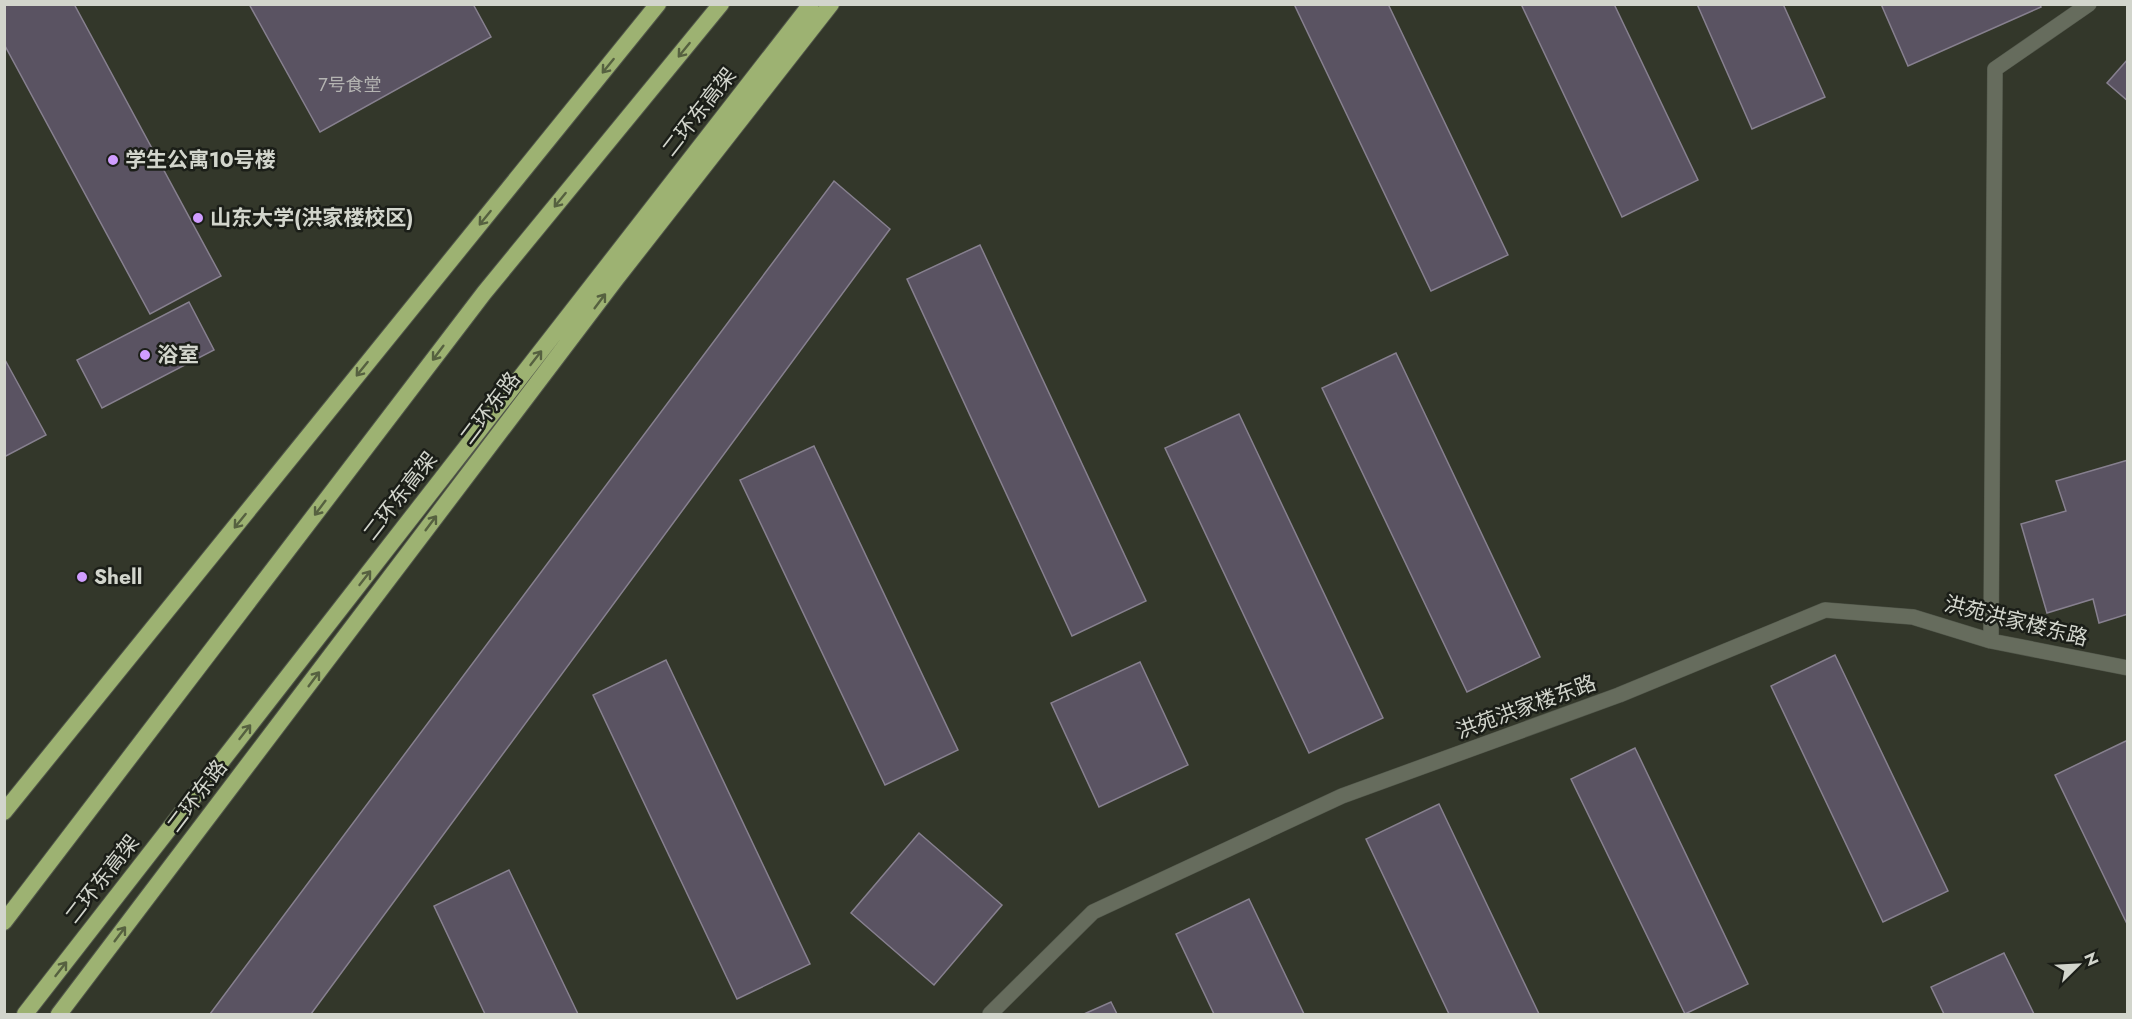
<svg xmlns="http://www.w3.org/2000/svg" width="2132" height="1019" font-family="Jost,'Noto Sans SC',sans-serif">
	<rect width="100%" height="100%" fill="#33372a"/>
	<path fill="#5a5362" stroke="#87808f" stroke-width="1.5" d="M4 4H74L221 276 150 314 4 44Z
		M249 4H473L491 37 320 132Z
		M1294 4H1388L1508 255 1431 291Z
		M1521 4H1614L1698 180 1622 217Z
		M1697 4H1783L1825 97 1752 129Z
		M1881 4H2040L2041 7 1908 66Z
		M2128 59V101L2107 83Z
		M834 181 890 229 311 1014H210Z
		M980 245 1146 601 1072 636 907 279Z
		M189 302 214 350 102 408 77 360Z
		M1396 353 1540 657 1467 692 1322 388Z
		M4 358 46 435 4 457Z
		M1239 414 1383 718 1309 753 1165 448Z
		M814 446 958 750 885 785 740 480Z
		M2128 460V614L2099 623 2093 599 2047 613 2021 524 2066 511 2056 481Z
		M1835 655 1948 891 1883 922 1771 686Z
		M666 660 810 964 737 999 593 695Z
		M1140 662 1188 765 1099 807 1051 703Z
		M2128 740V926L2055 775Z
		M1635 748 1748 984 1685 1014 1571 779Z
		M1439 804 1539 1014H1449L1366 839Z
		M919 833 1002 905 934 985 851 913Z
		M509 870 578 1014H485L434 906Z
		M1249 899 1304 1014H1214L1176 934Z
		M2004 953 2034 1014H1944L1931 987Z
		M1111 1002 1117 1014H1084Z"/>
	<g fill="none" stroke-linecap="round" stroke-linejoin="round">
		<defs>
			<path id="minor" d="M1991 641 1995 69 2089 4
				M990 1014 1093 912 1342 796 1619 695 1825 610 1913 617 1991 641 2128 668"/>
			<path id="trunk" d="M4 812 658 4
				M4 922 484 293 721 4
				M25 1014 811 4
				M59 1014 616 279 831 4"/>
		</defs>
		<use href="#minor" stroke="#51564a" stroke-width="16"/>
		<use href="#trunk" stroke="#51564a" stroke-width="18"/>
		<use href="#minor" stroke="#666c5d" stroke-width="15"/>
		<use href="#trunk" stroke="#9db272" stroke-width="16"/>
	</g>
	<defs><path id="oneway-shaft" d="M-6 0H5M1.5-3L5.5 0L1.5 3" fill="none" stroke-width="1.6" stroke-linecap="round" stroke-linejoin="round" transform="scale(1.5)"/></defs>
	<g stroke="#566140">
		<use href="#oneway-shaft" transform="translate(684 50) rotate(129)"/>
		<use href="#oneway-shaft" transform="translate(608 66) rotate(129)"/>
		<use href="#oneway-shaft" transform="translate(560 200) rotate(129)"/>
		<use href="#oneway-shaft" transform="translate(485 218) rotate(129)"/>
		<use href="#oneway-shaft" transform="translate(600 301) rotate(-53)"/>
		<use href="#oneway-shaft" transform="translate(438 353) rotate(127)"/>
		<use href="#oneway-shaft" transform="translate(536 358) rotate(-52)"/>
		<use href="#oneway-shaft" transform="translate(362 369) rotate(129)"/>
		<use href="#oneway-shaft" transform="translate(320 508) rotate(127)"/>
		<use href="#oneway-shaft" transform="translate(240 521) rotate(129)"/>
		<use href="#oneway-shaft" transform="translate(431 523) rotate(-53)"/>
		<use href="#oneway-shaft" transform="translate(365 578) rotate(-52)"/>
		<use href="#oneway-shaft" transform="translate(314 679) rotate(-53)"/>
		<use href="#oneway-shaft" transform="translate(245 732) rotate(-52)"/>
		<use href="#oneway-shaft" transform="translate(120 934) rotate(-53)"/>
		<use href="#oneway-shaft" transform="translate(61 969) rotate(-52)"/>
	</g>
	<g fill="#d09dff" stroke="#1b1e18" stroke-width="2">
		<circle cx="113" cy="160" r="6"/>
		<circle cx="198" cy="218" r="6"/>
		<circle cx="145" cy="355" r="6"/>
		<circle cx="82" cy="577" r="6"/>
	</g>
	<g text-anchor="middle" stroke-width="5" stroke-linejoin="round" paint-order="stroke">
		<g font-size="18" fill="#b4b4b2">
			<text x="350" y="91">7号食堂</text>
		</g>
		<g font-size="21" fill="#d2d5cc" stroke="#1b1e18">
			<text transform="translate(699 112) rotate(-52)" y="7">二环东高架</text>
			<text transform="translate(490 408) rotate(-53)" y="7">二环东路</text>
			<text transform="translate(400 496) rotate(-52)" y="7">二环东高架</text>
			<text transform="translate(2016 621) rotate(14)" y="7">洪苑洪家楼东路</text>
			<text transform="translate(1526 707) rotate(-20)" y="7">洪苑洪家楼东路</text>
			<text transform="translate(197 796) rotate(-53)" y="7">二环东路</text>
			<text transform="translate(102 879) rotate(-52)" y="7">二环东高架</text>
		</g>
		<g font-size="21" font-weight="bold" fill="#d2d5cc" stroke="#1b1e18" text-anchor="start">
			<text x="125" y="167">学生公寓10号楼</text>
			<text x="210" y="225">山东大学(洪家楼校区)</text>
			<text x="157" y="362">浴室</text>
			<text x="94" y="584">Shell</text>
		</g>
	</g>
	<rect width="2132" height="1019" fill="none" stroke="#d2d5cc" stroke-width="12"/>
	<g transform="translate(2078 965) rotate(66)" stroke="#1b1e18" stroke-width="4.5" paint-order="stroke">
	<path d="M0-4.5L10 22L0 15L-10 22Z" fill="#d2d5cc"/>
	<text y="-9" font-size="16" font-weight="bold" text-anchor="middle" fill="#d2d5cc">N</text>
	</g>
</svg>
